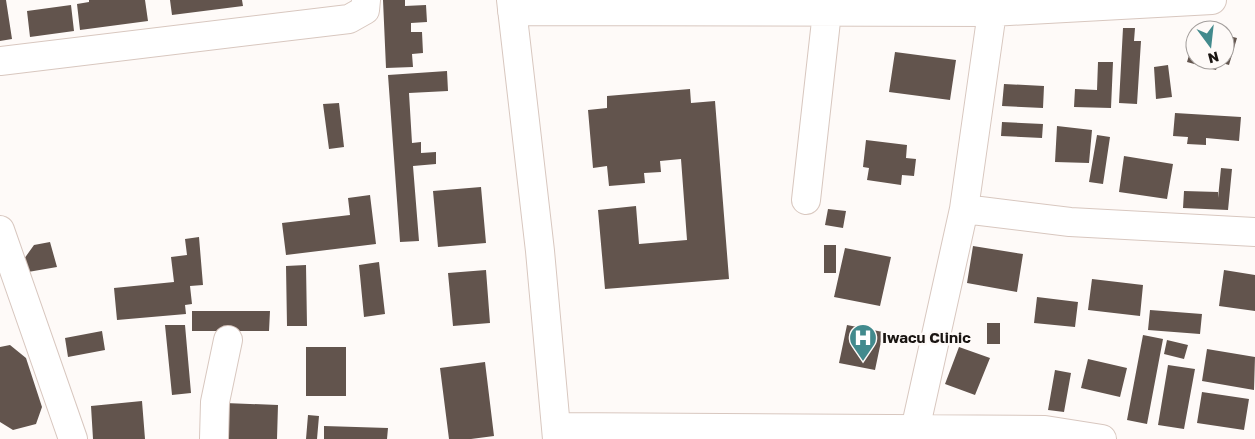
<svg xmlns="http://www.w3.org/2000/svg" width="1255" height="439" font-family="'Golos Text',sans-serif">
	<rect width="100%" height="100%" fill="#fefaf8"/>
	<path fill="#62544d" d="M0 0H6L12 39 0 41Z
		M89 0H145L148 21 80 30 77 4 89 2Z
		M170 0H242L243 6 172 15Z
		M383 0H405V6L426 5 427 22 411 23V32H422L423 53 412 54 413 67 386 68Z
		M71 5 74 31 30 37 27 11Z
		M1123 28H1135L1134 41H1141L1137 104 1119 103Z
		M1195 35V60H1225V35L1237 38 1229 65 1219 62 1216 70 1187 62Z
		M895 52 956 60 950 100 889 92Z
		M1098 62H1113L1111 108 1074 107 1075 89 1097 90Z
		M1168 65 1172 97 1156 99 1154 67Z
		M447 71 448 91 409 93 412 143 421 142V153L436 152V164L413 166 419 241 400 242 388 75Z
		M1004 84 1044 86 1043 108 1002 106Z
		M690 89 691 103 715 101 729 279 605 289 598 210 636 206 639 244 687 240 681 159 660 161 661 172 644 173 645 183 609 186 607 166 593 168 588 110 607 108V96Z
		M339 103 344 147 329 149 323 104Z
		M1175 113 1241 117 1239 141 1206 138V145L1187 144 1188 137 1173 136Z
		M1002 122 1043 124 1042 138 1001 136Z
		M1057 126 1092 130 1089 163 1055 162Z
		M1097 135 1110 137 1103 184 1089 182Z
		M866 140 907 145 906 158 916 159 914 176 902 175 901 185 867 180 869 168 863 167Z
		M1124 156 1173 164 1167 199 1119 192Z
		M1221 168 1232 169 1228 210 1183 208 1184 191 1218 192V198Z
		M481 187 486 243 438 247 433 191Z
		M370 195 376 244 286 255 282 223 350 215 348 198Z
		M828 209 846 211 843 228 825 225Z
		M199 237 203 285 190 286 192 304 185 305 186 314 117 320 114 288 174 282 171 257 187 255 185 239Z
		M50 242 57 267 28 272 24 259 34 245Z
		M824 245H836V273H824Z
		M973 246 1023 254 1017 292 967 283Z
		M845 248 891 257 880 306 834 297Z
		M379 262 385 314 364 317 359 265Z
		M306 265 307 326H287L286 266Z
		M486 270 490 323 453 326 448 273Z
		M1224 270 1255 275V311L1219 306Z
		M1092 279 1143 285 1140 316 1088 310Z
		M1037 297 1078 302 1075 327 1034 323Z
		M1150 310 1202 314 1200 334 1148 330Z
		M192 311H270L269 331H192Z
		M987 323H1000V344H987Z
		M165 325H185L191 393 172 395Z
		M847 325 883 332 875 370 839 363Z
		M102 331 105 350 68 357 65 338Z
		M1143 335 1163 339 1147 424 1127 420Z
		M1167 340 1188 345 1184 359 1164 354Z
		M10 345 26 358 42 407 36 424 13 430 0 422V347Z
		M306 347H346V396H306Z
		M959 347 990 358 975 395 945 384Z
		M1207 349 1255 357 1254 390 1202 381Z
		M1088 359 1127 368 1120 397 1081 388Z
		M485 362 494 436 471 439H449L440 368Z
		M1168 365 1195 369 1184 429 1158 425Z
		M1055 370 1071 373 1064 412 1048 410Z
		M1202 392 1249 399 1244 430 1197 423Z
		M142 401 145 439H93L91 406Z
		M225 403 278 405 277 439H223Z
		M308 415 319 416 317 439H306Z
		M324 426 388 428 387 439H324Z"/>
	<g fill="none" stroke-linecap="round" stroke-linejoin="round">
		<defs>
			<path id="minor" d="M511 0 540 251 557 439
				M512 11 992 12 1212 0
				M0 61 349 19 365 10 366 0
				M806 200 827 12
				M964 209 1070 222 1255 232
				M0 230 73 439
				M556 427 1045 430 1102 439
				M214 439 215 402 228 340
				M913 439 964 209 992 12"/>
		</defs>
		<use href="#minor" stroke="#d8c7bf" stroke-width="30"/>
		<use href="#minor" stroke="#fff" stroke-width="28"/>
	</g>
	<defs>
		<symbol id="hospital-pin" viewBox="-11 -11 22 30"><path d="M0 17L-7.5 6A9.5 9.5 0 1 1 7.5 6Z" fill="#428a8d" stroke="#fefaf8"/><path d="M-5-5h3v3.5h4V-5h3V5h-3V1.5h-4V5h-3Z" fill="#fff"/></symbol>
	</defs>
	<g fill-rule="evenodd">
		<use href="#hospital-pin" x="847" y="322" width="32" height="43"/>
	</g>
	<g text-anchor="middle" stroke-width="5" stroke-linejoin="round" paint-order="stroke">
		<g font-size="15" font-weight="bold" fill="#1a1512" stroke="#fefaf8" text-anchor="start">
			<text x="882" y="343">Iwacu Clinic</text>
		</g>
	</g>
	<g transform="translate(1210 45) rotate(165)"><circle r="24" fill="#fefaf8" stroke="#a39e9c"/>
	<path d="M0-4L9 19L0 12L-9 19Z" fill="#428a8d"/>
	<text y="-8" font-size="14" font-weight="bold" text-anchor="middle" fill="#1a1512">N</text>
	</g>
</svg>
